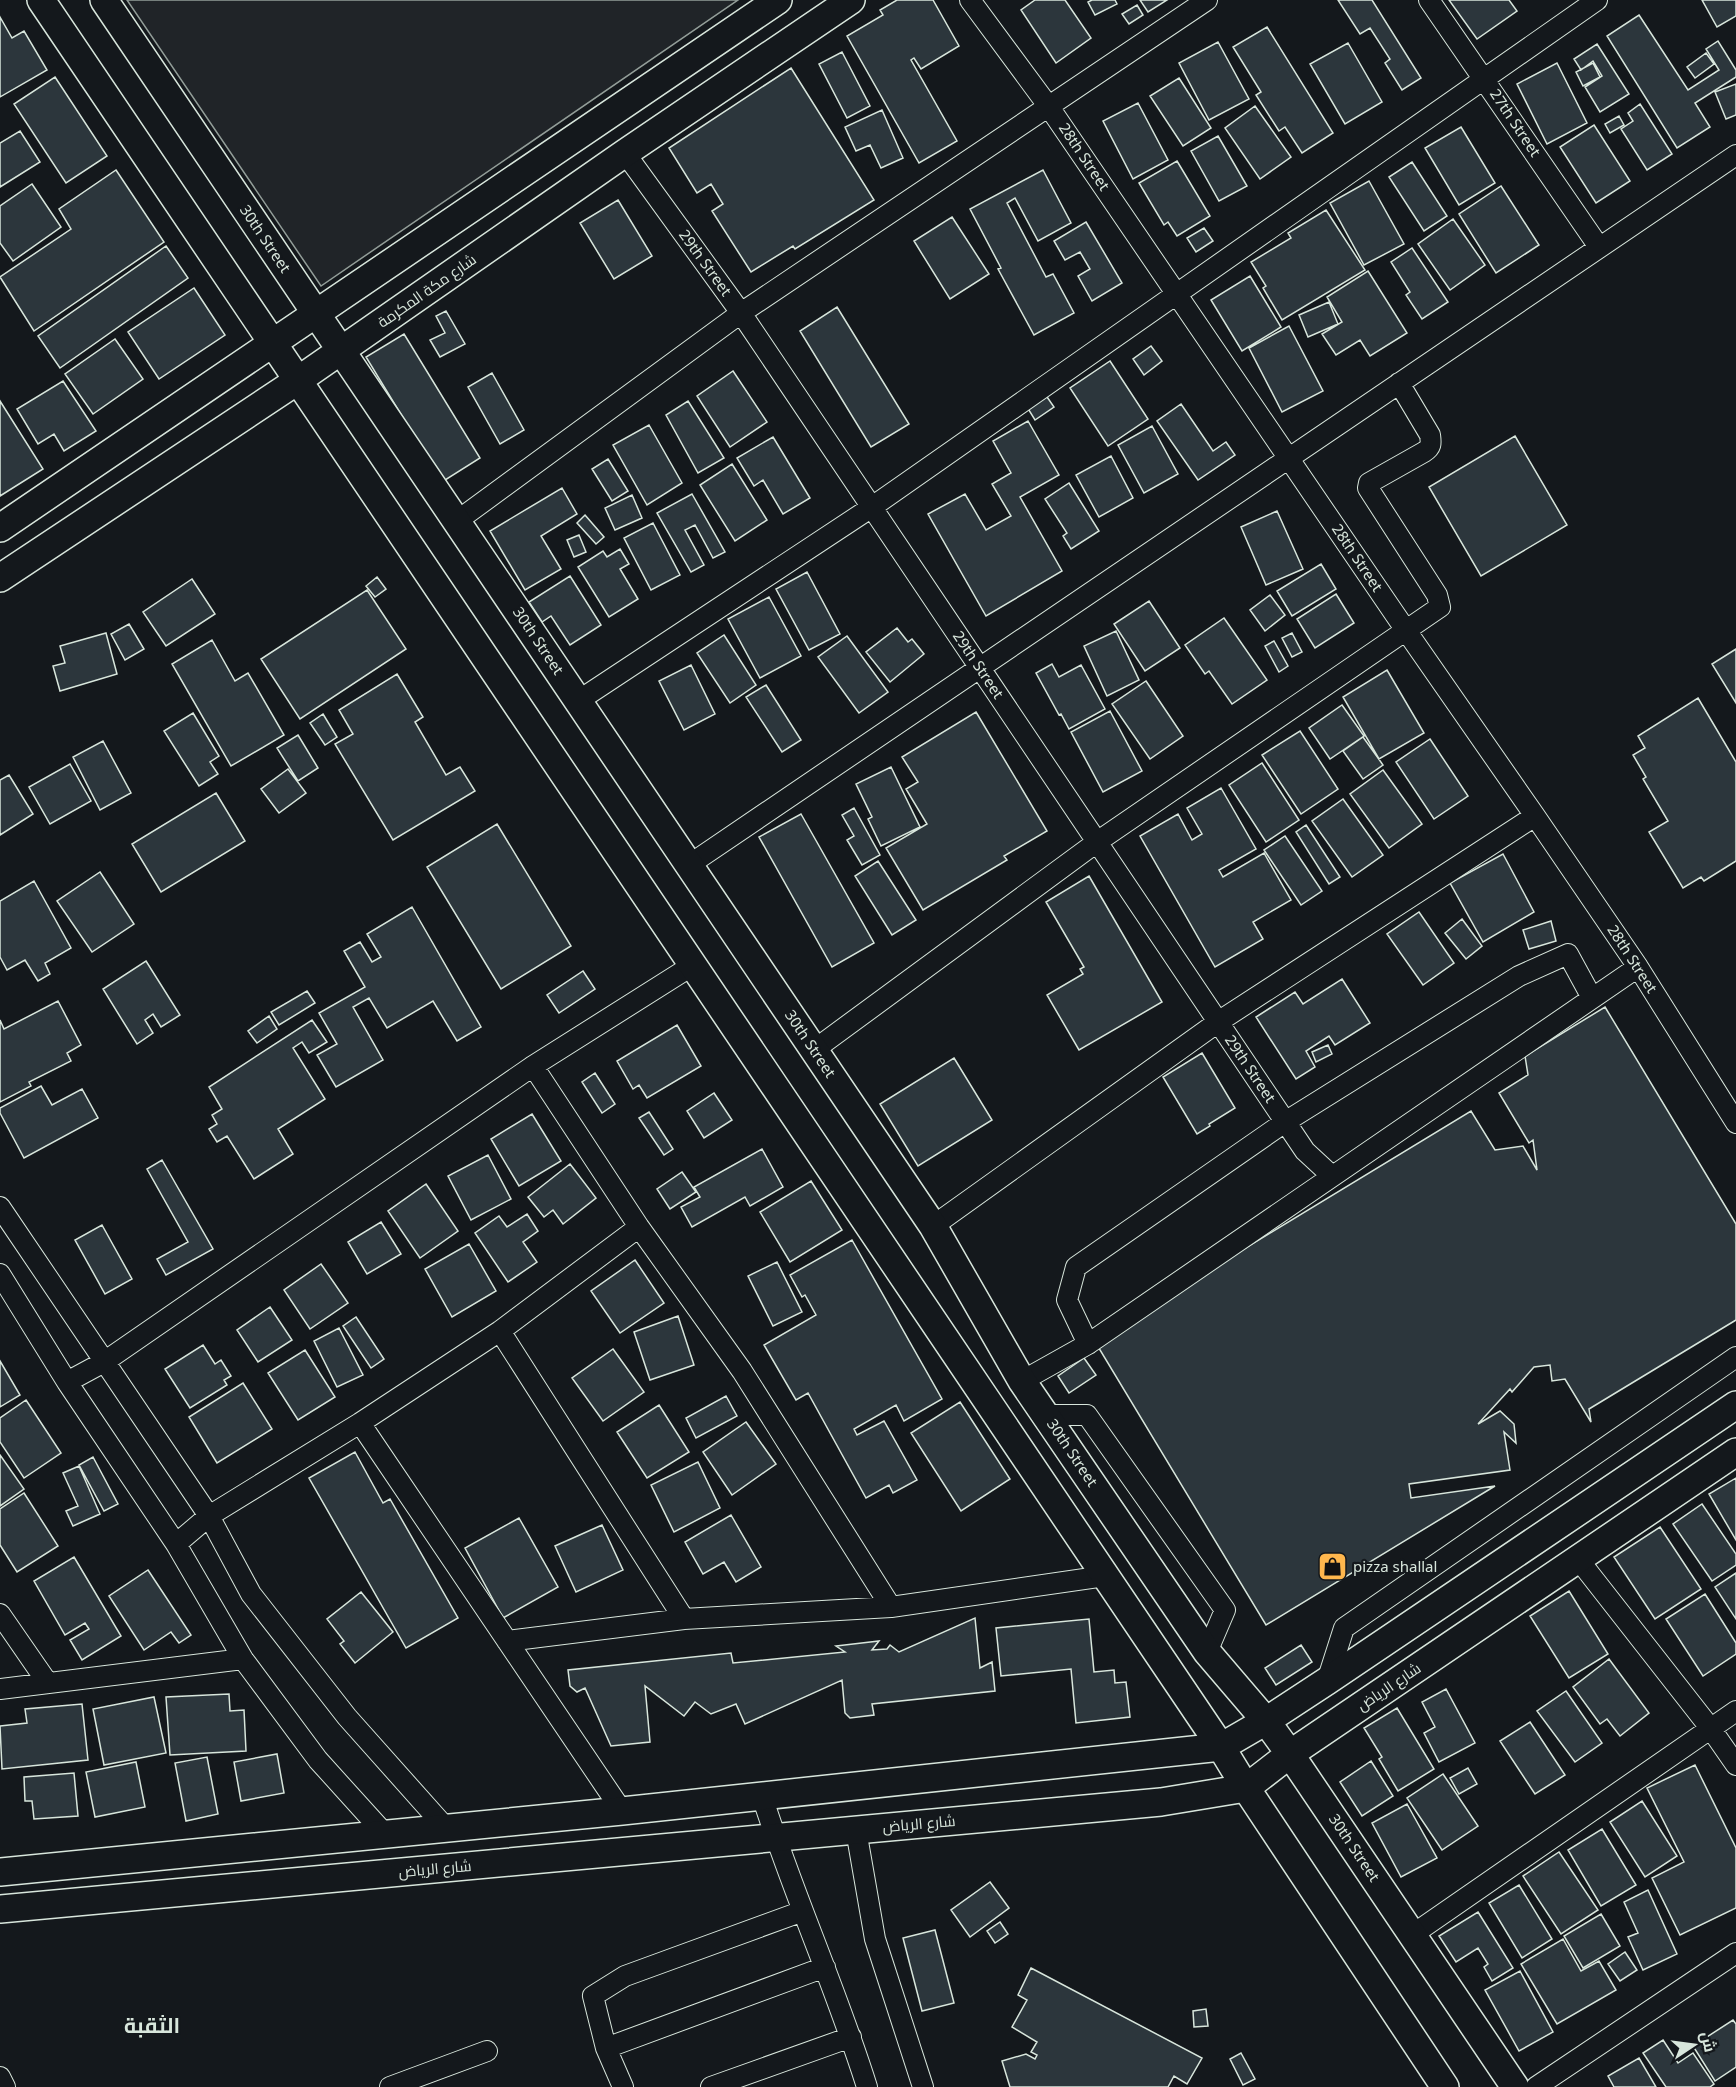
<svg xmlns="http://www.w3.org/2000/svg" width="1736" height="2087" font-family="'Noto Sans',Cairo,sans-serif">
	<rect width="100%" height="100%" fill="#14181c"/>
	<path fill="#202428" stroke="#939e99" stroke-width="1.5" d="M127 0H738L321 286Z"/>
	<path fill="#2c363c" stroke="#d8e6dc" stroke-width="1.5" d="M897 0H933L959 46 921 69 914 58 911 60 957 141 919 163 847 36 883 15 880 10Z
		M1035 0H1065L1091 38 1056 63 1021 10Z
		M1092 0H1115L1117 4 1095 15 1088 2Z
		M1140 0H1167L1148 12Z
		M1338 0H1372L1421 78 1402 90 1385 63 1390 59 1370 28 1360 34Z
		M1449 0H1509L1517 11 1477 39Z
		M1702 0H1736V16L1717 27Z
		M1137 5 1143 15 1129 24 1122 14Z
		M1639 15 1688 90 1719 70 1706 49 1718 41 1736 70V77L1695 103 1710 127 1677 148 1607 36Z
		M0 17 12 38 24 31 47 70 0 97Z
		M1267 27 1333 133 1302 153 1285 127 1279 131 1256 95 1261 92 1233 47Z
		M1218 42 1249 99 1209 120 1179 63Z
		M1348 43 1382 102 1345 124 1310 64Z
		M1597 44 1629 94 1600 112 1585 87 1602 76 1593 61 1581 70 1574 59Z
		M842 52 870 106 847 118 819 64Z
		M1706 53 1714 64 1695 78 1687 67Z
		M1557 63 1587 123 1547 144 1517 84Z
		M1593 63 1600 77 1583 86 1576 72Z
		M791 68 874 200 795 249 793 246 751 272 712 211 723 204 711 184 697 193 669 148Z
		M55 77 107 156 66 183 14 104Z
		M1179 78 1211 128 1183 146 1150 96Z
		M1736 84V115L1726 119 1715 92Z
		M1138 103 1168 160 1133 179 1103 121Z
		M1640 104 1672 154 1647 170 1621 129 1633 121 1628 113Z
		M1255 106 1291 157 1260 179 1225 128Z
		M882 110 903 158 881 168 870 145 856 151 845 127Z
		M1619 116 1624 125 1610 133 1605 124Z
		M1594 125 1630 181 1596 203 1560 147Z
		M1461 127 1495 183 1459 205 1425 148Z
		M20 131 40 162 0 187V143Z
		M1218 136 1247 186 1219 201 1191 151Z
		M1177 161 1210 216 1177 236 1168 222 1164 225 1139 183Z
		M1412 162 1447 216 1424 231 1389 177Z
		M116 170 164 242 34 331 0 277 71 229 59 209Z
		M1043 170 1071 223 1038 241 1015 198 1007 203 1046 277 1053 274 1074 313 1034 335 998 269 1001 268 970 209Z
		M1369 181 1404 244 1364 265 1330 203Z
		M32 184 61 227 13 261 0 243V206Z
		M1501 186 1539 245 1496 273 1459 214Z
		M618 200 652 256 614 279 580 223Z
		M1326 210 1365 270 1282 320 1263 288 1266 286 1251 262 1291 238 1288 233Z
		M952 217 989 274 950 299 914 241Z
		M1453 219 1485 265 1450 290 1418 244Z
		M1086 222 1122 283 1092 301 1078 276 1090 269 1080 252 1065 260 1054 241Z
		M1204 228 1213 241 1196 252 1187 238Z
		M166 246 188 278 60 368 38 336Z
		M1412 248 1448 302 1422 319 1406 295 1410 292 1391 262Z
		M1368 271 1407 333 1370 356 1360 340 1336 355 1322 334 1342 322 1327 297Z
		M1250 276 1281 327 1242 351 1211 300Z
		M194 288 225 335 159 379 128 332Z
		M1329 302 1338 324 1308 337 1299 315Z
		M837 307 909 424 871 447 800 331Z
		M446 311 465 344 440 357 430 340 445 333 436 316Z
		M1289 326 1323 391 1282 412 1249 348Z
		M404 334 480 458 442 482 366 357Z
		M115 339 143 379 93 414 65 374Z
		M1151 346 1162 361 1144 375 1133 359Z
		M1110 361 1148 419 1108 446 1070 388Z
		M733 371 767 422 730 447 697 396Z
		M492 373 524 430 500 444 468 387Z
		M63 381 96 431 64 451 54 434 38 444 17 409Z
		M1045 394 1054 407 1035 420 1027 407Z
		M0 401 43 469 0 496Z
		M688 401 724 458 698 473 666 415Z
		M1181 404 1213 451 1226 442 1235 455 1198 480 1157 421Z
		M1028 421 1059 475 1020 497 1062 571 986 616 928 514 965 494 986 530 1011 516 992 484 1011 473 993 441Z
		M649 425 682 483 647 505 613 445Z
		M1152 426 1178 474 1144 493 1118 445Z
		M1515 436 1567 525 1481 576 1429 487Z
		M773 437 810 498 783 514 763 480 754 486 737 458Z
		M1111 456 1133 498 1099 517 1076 475Z
		M608 459 628 491 612 501 592 469Z
		M732 464 767 520 735 541 700 485Z
		M1069 483 1099 531 1071 549 1063 536 1067 533 1045 499Z
		M562 488 577 514 541 536 561 569 525 590 490 531Z
		M692 494 725 552 713 558 695 525 685 530 704 565 691 572 657 513Z
		M632 495 642 518 615 530 605 508Z
		M1277 511 1303 569 1266 585 1241 527Z
		M585 515 604 537 596 544 577 523Z
		M653 523 680 575 651 590 624 538Z
		M579 535 586 552 574 557 567 540Z
		M620 549 629 564 620 569 638 599 609 617 578 567 603 551 607 557Z
		M1321 564 1336 589 1292 616 1277 591Z
		M807 572 840 634 809 650 776 589Z
		M570 576 601 625 570 645 551 616 542 622 529 602Z
		M377 577 386 589 375 597 366 586Z
		M192 579 215 614 166 646 143 612Z
		M367 590 406 649 300 719 261 659Z
		M1336 594 1354 623 1315 648 1297 619Z
		M1270 595 1285 615 1265 631 1250 610Z
		M769 597 801 656 760 678 728 619Z
		M1149 601 1180 648 1145 671 1114 624Z
		M1224 618 1267 680 1232 704 1209 671 1205 674 1185 645Z
		M129 624 144 649 125 660 111 634Z
		M897 628 908 642 912 639 924 654 890 682 866 652Z
		M1116 631 1139 680 1107 696 1084 646Z
		M106 633 117 674 60 691 53 666 65 663 60 646Z
		M1292 633 1302 652 1292 657 1282 638Z
		M724 635 756 685 730 703 697 653Z
		M847 636 888 692 859 713 818 657Z
		M212 640 235 681 248 673 284 735 231 766 172 664Z
		M1274 641 1288 666 1279 672 1265 646Z
		M1736 649V703L1712 664Z
		M1052 664 1059 677 1081 665 1105 709 1069 729 1061 714 1059 715 1036 673Z
		M691 665 715 714 684 730 659 681Z
		M1387 670 1424 733 1379 759 1343 697Z
		M397 674 423 717 415 722 446 775 460 767 475 791 393 840 335 744 353 734 339 710Z
		M1146 681 1183 736 1150 759 1112 704Z
		M766 685 801 740 782 752 746 697Z
		M1698 698 1736 762V861L1704 881 1701 877 1683 888 1649 832 1668 821 1643 779 1646 777 1633 755 1645 748 1638 736Z
		M1342 705 1364 736 1330 759 1309 728Z
		M1110 711 1142 771 1103 792 1071 732Z
		M976 712 1047 831 1004 856 1007 860 923 910 886 848 927 824 906 789 918 782 902 757Z
		M193 713 219 756 210 762 218 774 199 786 164 731Z
		M323 714 337 737 325 745 310 723Z
		M1300 731 1338 789 1301 814 1262 755Z
		M298 735 318 768 298 781 277 748Z
		M1363 737 1383 765 1363 779 1343 751Z
		M1430 739 1468 796 1434 819 1396 762Z
		M103 741 131 793 100 810 73 757Z
		M1262 763 1299 820 1266 842 1229 785Z
		M70 764 91 801 50 824 29 787Z
		M891 767 920 827 881 846 868 819 872 817 856 784Z
		M288 769 306 793 279 813 261 789Z
		M1383 770 1422 824 1389 848 1350 794Z
		M9 775 33 814 0 835V780Z
		M1221 788 1256 849 1219 870 1223 877 1264 853 1291 900 1253 922 1263 939 1215 967 1140 836 1178 814 1192 840 1202 834 1187 808Z
		M216 793 245 841 161 892 132 844Z
		M1343 799 1383 855 1352 877 1312 821Z
		M854 808 880 855 862 865 847 840 854 836 842 815Z
		M801 814 874 943 832 967 759 837Z
		M497 824 571 946 501 989 427 867Z
		M1306 825 1340 877 1329 884 1296 832Z
		M1285 836 1322 891 1301 905 1264 850Z
		M1503 854 1534 912 1483 942 1450 883Z
		M878 861 916 920 892 935 855 876Z
		M100 872 134 924 92 952 57 901Z
		M1089 876 1162 1002 1079 1050 1047 995 1083 974 1080 969 1084 967 1046 902Z
		M34 881 71 948 45 963 50 974 38 981 25 960 7 970 0 957V901Z
		M412 907 481 1027 457 1041 433 1001 387 1028 369 998 353 1007 383 1060 336 1087 317 1055 337 1044 319 1013 365 987 344 951 360 942 372 962 381 957 367 934Z
		M1419 912 1454 963 1423 985 1387 934Z
		M1462 919 1482 946 1466 959 1445 933Z
		M1551 921 1556 941 1529 949 1523 930Z
		M146 961 180 1015 161 1027 153 1014 145 1020 153 1033 137 1044 103 989Z
		M583 971 595 989 559 1013 547 995Z
		M1342 979 1370 1023 1335 1045 1329 1036 1306 1051 1315 1067 1296 1079 1256 1017 1295 992 1303 1004Z
		M307 991 315 1003 279 1025 271 1012Z
		M58 1001 81 1045 67 1053 71 1061 29 1082 31 1086 0 1102V1020L4 1029Z
		M1605 1007 1736 1224V1320L1589 1409 1591 1422 1565 1379 1552 1381 1550 1365 1534 1367 1512 1392 1510 1389 1478 1424 1500 1411 1514 1424 1516 1443 1504 1432 1510 1470 1409 1484 1411 1498 1495 1486 1266 1625 1094 1340 1471 1111 1495 1150 1523 1146 1537 1170 1533 1140 1529 1143 1499 1093 1528 1075 1525 1056Z
		M269 1016 277 1029 257 1043 248 1031Z
		M312 1020 327 1042 309 1053 302 1042 293 1048 325 1099 278 1129 293 1154 254 1179 227 1136 217 1142 209 1129 217 1124 212 1115 222 1109 209 1087Z
		M677 1025 701 1066 647 1098 639 1085 633 1089 617 1061Z
		M1328 1045 1332 1054 1316 1062 1312 1052Z
		M1202 1053 1235 1108 1209 1124 1210 1126 1197 1134 1163 1077Z
		M954 1058 992 1120 918 1166 880 1104Z
		M595 1073 615 1104 602 1113 582 1082Z
		M41 1086 52 1105 82 1089 98 1118 24 1158 0 1113V1108Z
		M714 1093 732 1120 704 1138 687 1111Z
		M649 1112 673 1149 664 1155 639 1118Z
		M532 1114 561 1161 519 1186 491 1139Z
		M762 1149 783 1187 750 1206 745 1197 692 1227 681 1207 700 1197 694 1187Z
		M488 1155 511 1199 471 1220 448 1176Z
		M162 1160 213 1249 166 1275 157 1259 188 1242 147 1169Z
		M570 1164 596 1198 563 1224 553 1210 544 1217 528 1197Z
		M682 1172 696 1192 670 1209 657 1189Z
		M811 1181 842 1230 790 1262 760 1212Z
		M426 1184 458 1231 420 1258 388 1211Z
		M527 1214 538 1231 523 1242 537 1262 508 1282 475 1233 499 1216 507 1227Z
		M381 1222 401 1254 367 1274 348 1242Z
		M102 1225 132 1279 105 1294 75 1240Z
		M852 1240 942 1399 904 1421 896 1405 854 1429 857 1435 884 1421 917 1480 893 1493 889 1485 866 1498 808 1393 796 1400 764 1345 816 1315 805 1295 802 1297 790 1275Z
		M469 1244 496 1291 452 1317 425 1269Z
		M635 1260 664 1303 620 1333 591 1291Z
		M777 1262 802 1312 773 1326 748 1276Z
		M321 1264 348 1303 310 1329 284 1290Z
		M270 1307 292 1340 258 1362 237 1330Z
		M678 1316 694 1365 650 1380 634 1332Z
		M356 1317 384 1359 371 1368 343 1326Z
		M339 1328 363 1375 337 1387 314 1341Z
		M203 1345 215 1364 221 1360 231 1376 224 1380 227 1385 190 1408 165 1369Z
		M613 1349 644 1392 603 1421 572 1378Z
		M305 1350 335 1397 298 1420 268 1373Z
		M1084 1358 1096 1375 1069 1393 1058 1376Z
		M0 1361 20 1395 0 1407Z
		M243 1383 272 1429 217 1463 189 1417Z
		M726 1396 737 1416 696 1438 686 1418Z
		M26 1400 61 1453 24 1478 0 1442V1418Z
		M960 1402 1010 1479 961 1511 911 1433Z
		M659 1405 689 1452 647 1478 617 1432Z
		M746 1422 776 1464 732 1495 703 1452Z
		M355 1452 383 1503 390 1499 458 1618 406 1648 309 1478Z
		M0 1455 24 1489 0 1506Z
		M93 1457 118 1504 104 1511 79 1465Z
		M698 1462 720 1508 674 1532 651 1485Z
		M79 1466 100 1514 73 1526 66 1511 78 1506 63 1473Z
		M1736 1478V1540L1709 1494Z
		M24 1493 58 1546 17 1572 0 1545V1509Z
		M1702 1504 1736 1554V1565L1712 1581 1673 1524Z
		M731 1515 761 1567 736 1582 724 1562 703 1574 685 1542Z
		M519 1518 558 1587 503 1618 465 1548Z
		M602 1525 623 1570 576 1592 555 1546Z
		M1660 1527 1701 1589 1655 1619 1614 1557Z
		M74 1557 121 1636 82 1660 70 1640 89 1629 85 1623 65 1635 34 1581Z
		M148 1570 191 1635 179 1643 171 1632 144 1650 109 1596Z
		M1736 1573V1619L1715 1587Z
		M1569 1591 1608 1654 1569 1678 1530 1616Z
		M361 1592 393 1632 355 1663 340 1644 344 1641 327 1619Z
		M1705 1594 1736 1643V1654L1703 1676 1666 1619Z
		M975 1618 980 1668 992 1662 995 1691 872 1704 874 1715 850 1718 845 1713 842 1680 745 1724 736 1704 711 1714 695 1702 684 1716 645 1686 650 1742 611 1746 585 1688 577 1692 570 1686 568 1670 731 1653 733 1663 845 1652 836 1646 879 1641 872 1650 887 1649 890 1645 899 1652Z
		M1089 1619 1094 1672 1114 1670 1115 1683 1126 1682 1130 1717 1076 1723 1071 1669 1001 1676 996 1628Z
		M1301 1645 1312 1662 1276 1685 1265 1668Z
		M1609 1659 1649 1713 1620 1736 1607 1719 1600 1724 1573 1687Z
		M1446 1689 1475 1743 1439 1762 1424 1733 1435 1727 1422 1702Z
		M1566 1691 1602 1743 1575 1762 1537 1711Z
		M229 1694 230 1711 244 1710 246 1751 170 1755 166 1697Z
		M154 1697 166 1753 104 1765 93 1709Z
		M82 1704 88 1760 2 1769 0 1726 27 1723 25 1709Z
		M1397 1708 1434 1769 1398 1791 1379 1759 1382 1757 1364 1728Z
		M1530 1722 1565 1775 1535 1794 1500 1741Z
		M277 1754 284 1793 241 1801 234 1762Z
		M207 1757 218 1814 186 1821 175 1763Z
		M1371 1761 1393 1796 1362 1816 1340 1782Z
		M136 1762 145 1807 95 1817 86 1772Z
		M1695 1765 1736 1848V1908L1680 1935 1652 1878 1684 1862 1647 1788Z
		M1468 1768 1477 1784 1459 1794 1450 1778Z
		M74 1773 78 1816 34 1819 32 1801H25L24 1777Z
		M1443 1774 1478 1826 1442 1850 1407 1798Z
		M1642 1801 1677 1856 1645 1877 1610 1822Z
		M1407 1804 1437 1858 1401 1877 1372 1823Z
		M1602 1829 1636 1885 1601 1906 1568 1850Z
		M1559 1852 1598 1910 1561 1934 1523 1876Z
		M990 1882 1009 1908 970 1937 951 1910Z
		M1519 1885 1552 1939 1522 1958 1489 1903Z
		M1648 1890 1677 1954 1643 1970 1628 1937 1638 1933 1624 1902Z
		M1478 1912 1513 1968 1492 1981 1484 1967 1488 1964 1478 1948 1456 1962 1439 1936Z
		M1601 1914 1620 1946 1583 1968 1564 1936Z
		M1000 1922 1008 1934 995 1943 987 1931Z
		M935 1930 954 2003 922 2011 903 1938Z
		M1563 1939 1581 1971 1599 1961 1616 1990 1557 2024 1521 1964Z
		M1625 1952 1637 1970 1620 1981 1608 1964Z
		M1031 1968 1202 2058 1187 2084 1174 2076 1168 2087H1010L1002 2061 1026 2054 1035 2059 1037 2055 1031 2052 1037 2042 1012 2027 1027 2000 1018 1995Z
		M1520 1971 1553 2032 1519 2051 1485 1990Z
		M1206 2009 1208 2026 1194 2027 1193 2011Z
		M1733 2020 1736 2024V2067L1715 2081 1693 2046Z
		M1663 2040 1678 2063 1693 2053 1714 2084 1710 2087H1666L1643 2053Z
		M1241 2053 1255 2079 1243 2085 1230 2059Z
		M1639 2058 1656 2087H1614L1608 2076Z"/>
	<g fill="none" stroke-linecap="round" stroke-linejoin="round">
		<defs>
			<path id="street" d="M970 0 1049 107 1405 629 1535 816 1638 967 1736 1123
				M1429 0 1599 247
				M625 153 741 313 1305 1151 1332 1176
				M457 521 741 313 1207 0
				M578 701 872 507 1597 0
				M689 865 1736 155
				M814 1050 1097 842 1440 607 1437 595 1368 488 1369 483 1424 452C1432 447 1431 443 1430 435L1399 383
				M533 1066 639 1227 742 1371 891 1607
				M0 1207 209 1516 251 1594 347 1717 445 1827
				M933 1226 1218 1022 1535 816
				M0 1274 67 1382 176 1544 243 1659 318 1760 384 1833
				M500 1331 684 1619
				M1088 1344 1067 1300 1076 1267 1285 1122 1519 976 1568 954 1592 998
				M1022 1381 1088 1344 1638 967
				M67 1382 104 1362 533 1066 693 965
				M1047 1415H1087L1225 1610 1207 1652
				M360 1423 622 1811
				M176 1544 209 1516 360 1423 500 1331 639 1227
				M1578 1559 1711 1729 1736 1765
				M0 1614 47 1682
				M507 1641 684 1619 891 1607 1105 1576
				M1327 1681 1344 1628 1736 1357
				M0 1689 243 1659
				M762 1796C793 1894 836 1988 867 2087
				M856 1830 875 1939 923 2087
				M1412 1935 1736 1711
				M606 2048 825 1967
				M0 2077 5 2087
				M390 2087 487 2051
				M623 2087 606 2048 593 1996 625 1976 803 1911
				M711 2087 851 2037
				M1536 2087 1736 1953"/>
			<path id="secondary" d="M41 0C438 579 825 1166 1221 1747L1246 1788 1445 2087
				M104 0 933 1226 1022 1381 1207 1652 1266 1721 1290 1754 1515 2087
				M0 528 778 0
				M0 578 300 379 625 153 851 0
				M0 1872 622 1811 1221 1747 1266 1721 1327 1681 1736 1405
				M0 1909 1161 1802 1246 1788 1290 1754 1736 1452"/>
		</defs>
		<use href="#street" stroke="#d8e6dc" stroke-width="22"/>
		<use href="#secondary" stroke="#d8e6dc" stroke-width="30"/>
		<use href="#street" stroke="#14181c" stroke-width="20"/>
		<use href="#secondary" stroke="#14181c" stroke-width="27"/>
	</g>
	<defs>
		<symbol id="shop-square" viewBox="-11 -11 22 22"><rect x="-9" y="-9" width="18" height="18" rx="4" fill="#ffb74d" stroke="#14181c"/><path d="M-5-2.5h2.3a2.7 3.5 0 0 1 5.4 0H5L5.5 6h-11ZM-1.5-2.5h3a1.5 2.3 0 0 0-3 0Z" fill="#111"/></symbol>
	</defs>
	<g fill-rule="evenodd">
		<use href="#shop-square" x="1316" y="1550" width="33" height="33"/>
	</g>
	<g text-anchor="middle" stroke-width="4.5" stroke-linejoin="round" paint-order="stroke">
		<g font-size="15" fill="#d8e6dc" stroke="#14181c">
			<text transform="translate(1515 123) rotate(56)" y="5">27th Street</text>
			<text transform="translate(1084 157) rotate(56)" y="5">28th Street</text>
			<text transform="translate(265 239) rotate(56)" y="5">30th Street</text>
			<text transform="translate(705 263) rotate(54)" y="5">29th Street</text>
			<text transform="translate(427 291) rotate(-35)" y="5">شارع مكة المكرمة</text>
			<text transform="translate(1357 558) rotate(56)" y="5">28th Street</text>
			<text transform="translate(538 641) rotate(56)" y="5">30th Street</text>
			<text transform="translate(978 665) rotate(56)" y="5">29th Street</text>
			<text transform="translate(1632 959) rotate(57)" y="5">28th Street</text>
			<text transform="translate(810 1044) rotate(56)" y="5">30th Street</text>
			<text transform="translate(1250 1069) rotate(56)" y="5">29th Street</text>
			<text transform="translate(1072 1453) rotate(56)" y="5">30th Street</text>
			<text transform="translate(1389 1687) rotate(-34)" y="5">شارع الرياض</text>
			<text transform="translate(919 1824) rotate(-5)" y="5">شارع الرياض</text>
			<text transform="translate(1354 1848) rotate(56)" y="5">30th Street</text>
			<text transform="translate(435 1869) rotate(-5)" y="5">شارع الرياض</text>
		</g>
		<g font-size="15" fill="#d8e6dc" stroke="#14181c" text-anchor="start">
			<text x="1353" y="1572">pizza shallal</text>
		</g>
		<g font-size="21" font-weight="bold" fill="#d8e6dc" stroke="#14181c">
			<text x="152" y="2033">الثقبة</text>
		</g>
	</g>
	<g transform="translate(1694 2045) rotate(77)" stroke="#14181c" stroke-width="4.5" paint-order="stroke">
	<path d="M0-4.5L10 22L0 15L-10 22Z" fill="#d8e6dc"/>
	<text y="-9" font-size="16" font-weight="bold" text-anchor="middle" fill="#d8e6dc">ش</text>
	</g>
</svg>
